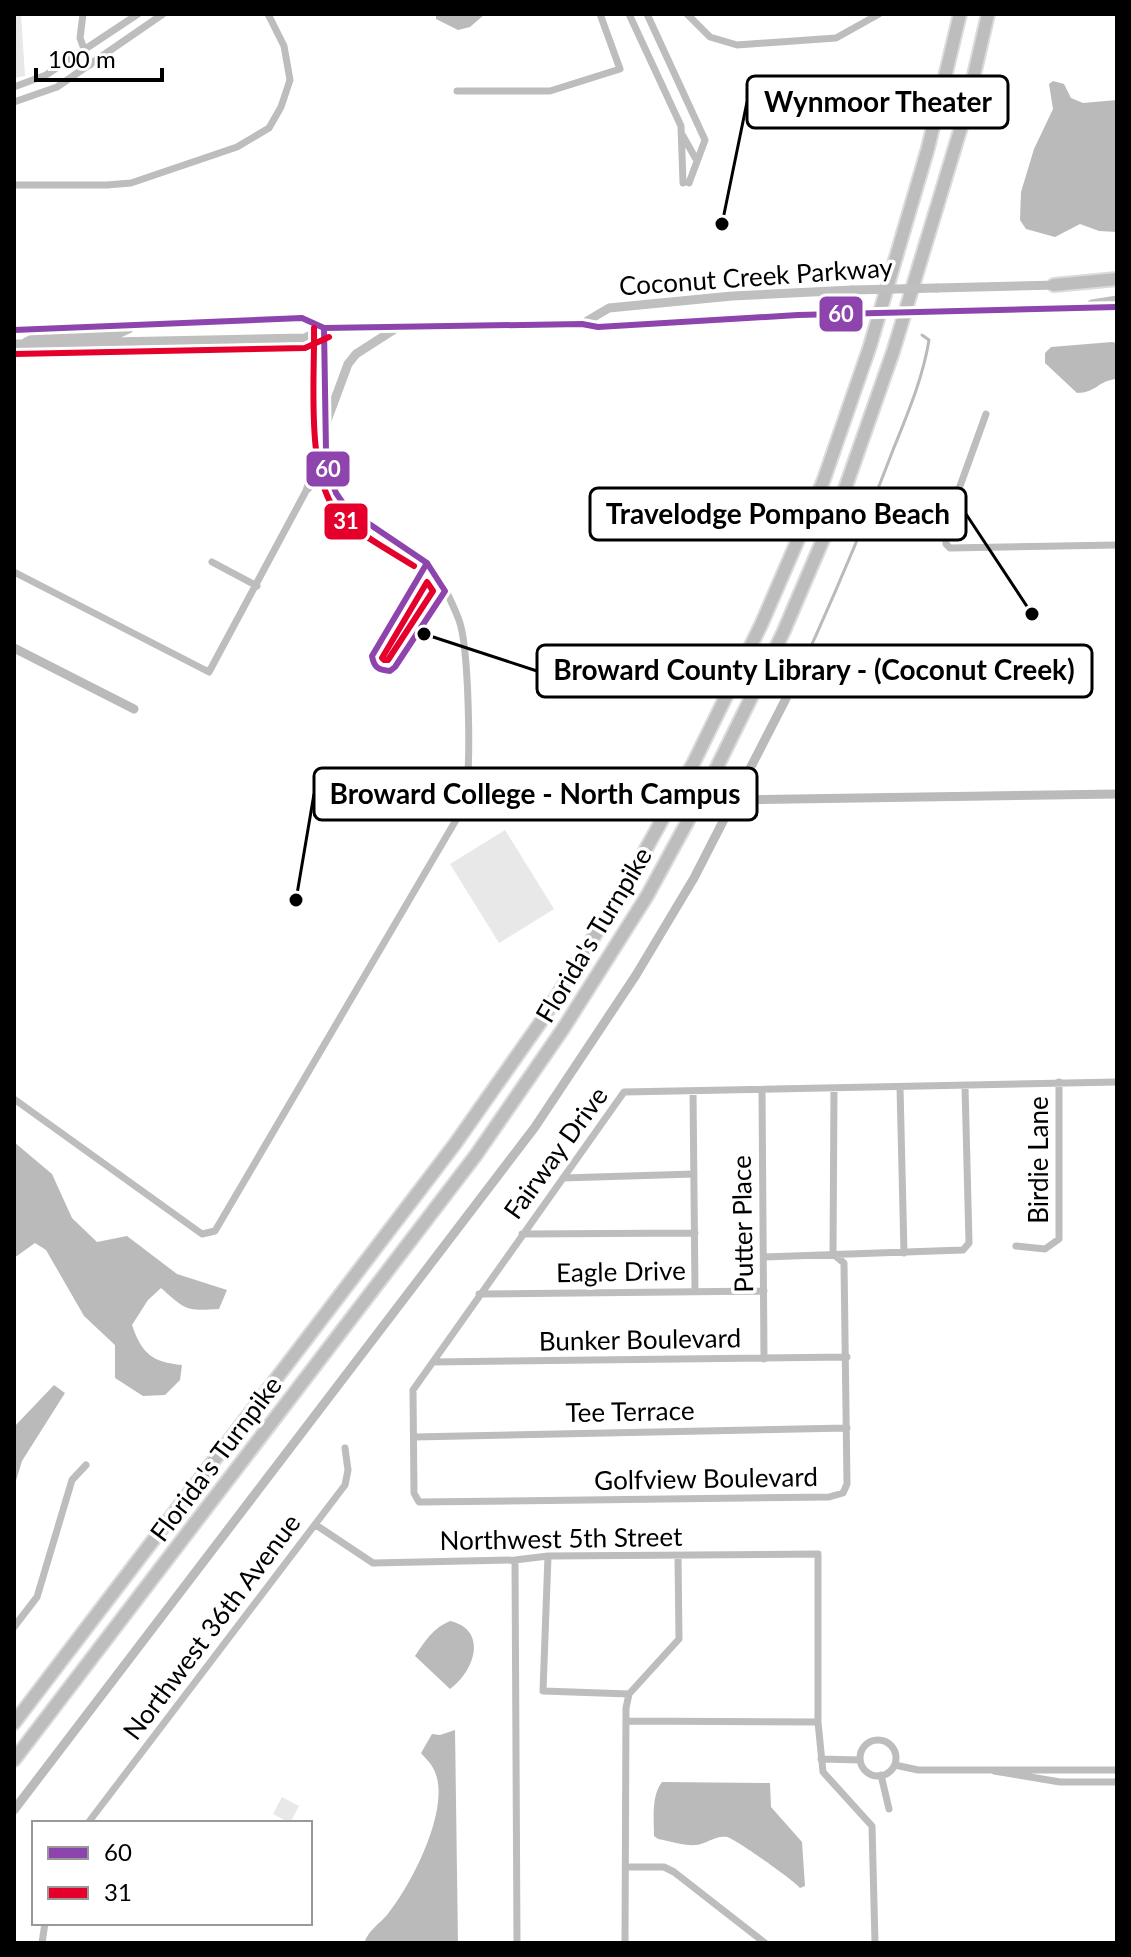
<svg xmlns="http://www.w3.org/2000/svg" width="1131" height="1957" font-family="Lato,sans-serif">
	<rect width="100%" height="100%" fill="#fff"/>
	<path fill="#e8e8e8" d="M14 14H21L25 76 14 78Z
		M505 830 554 909 499 943 450 864Z
		M282 1797 299 1806 290 1823 273 1814Z"/>
	<path fill="#bababa" d="M436 14H485L470 27 458 30 436 19Z
		M1053 81 1064 84 1071 98 1083 103 1117 100V232L1099 231 1080 224 1055 237 1026 229 1020 220 1021 192 1034 149 1053 109 1049 84Z
		M1112 342 1117 343V379C1099 380 1096 393 1077 393L1045 363V353L1051 347Z
		M14 1142 52 1174 72 1218 97 1242 127 1236 177 1274 227 1290 219 1309C185 1311 186 1310 161 1288L148 1300 132 1325C142 1354 152 1362 182 1365L180 1380 165 1395 143 1396 115 1378V1345L84 1316 46 1250 35 1243 14 1258Z
		M54 1385 65 1393 22 1461 14 1487V1427Z
		M450 1621C489 1630 474 1672 450 1689L415 1656C425 1641 433 1628 450 1621Z
		M455 1730 458 1943H364C369 1930 378 1925 387 1915 411 1886 454 1804 433 1768 431 1763 425 1758 421 1753L432 1734 440 1735Z
		M662 1782 770 1783 771 1807 802 1842 805 1886 800 1888C795 1881 734 1838 727 1837 715 1835 707 1844 696 1845 684 1846 670 1841 658 1839L654 1836C654 1819 651 1796 662 1782Z"/>
	<g fill="none" stroke-linecap="round" stroke-linejoin="round">
		<path stroke="#bababa" stroke-width="3" d="M798 675C832 601 864 526 893 450 907 415 923 378 929 340L922 335"/>
		<path stroke="#bababa" stroke-width="9" d="M14 648 134 709
			M734 800 1117 794
			M14 1810 535 1127 636 975 694 878 798 675"/>
		<defs>
			<path id="motorway" d="M1054 285 1117 279
				M14 1723 455 1144 540 1023 625 887 694 762 761 625 823 482 870 346 928 148 960 14
				M14 1760 476 1155 563 1029 647 896 714 773 783 633 846 486 893 352 965 114 988 14"/>
		</defs>
		<use href="#motorway" stroke="#dbdbdb" stroke-width="16"/>
		<path stroke="#bdbdbd" stroke-width="7" d="M83 14 80 38 90 65
			M629 14 681 126 683 183
			M647 14 705 140 689 183
			M687 14 710 37 737 45 836 38 879 14
			M14 87 46 75 138 14
			M457 91H550L620 69 600 14
			M14 102 57 87 163 14
			M683 136 697 161
			M14 185H107L131 183 237 147 269 128 281 107 290 80 284 46 268 14
			M986 414 946 525V544L950 548 1117 545
			M308 489 315 480 329 474
			M212 562 257 586
			M14 572 209 672 306 491 323 433
			M900 1087 904 1253
			M834 1089 833 1254 844 1263 847 1484 843 1493 829 1497 419 1502 414 1493 413 1390 624 1092 1117 1082
			M762 1090 764 1359
			M693 1091 695 1291
			M14 1099 202 1234 215 1231 456 820C459 810 464 801 466 791 471 762 469 647 459 620 452 602 440 577 426 562 400 536 353 526 335 491 317 455 325 370 324 328
			M563 1178 694 1174
			M522 1234 695 1233
			M1016 1246 1045 1249 1059 1239V1082
			M764 1257 963 1250 969 1243 965 1086
			M479 1294 764 1291
			M433 1362 847 1357
			M414 1437 847 1428
			M316 1525 373 1563 515 1560 548 1556 818 1554V1722L823 1772 872 1826 875 1943
			M548 1556 543 1691 629 1694
			M515 1560 517 1943
			M14 1627 37 1597 72 1480 86 1465
			M626 1721 818 1722
			M860 1758a18 18 0 1 1 36 0a18 18 0 1 1-36 0Z
			M821 1759 860 1760
			M895 1765 918 1770H1117
			M994 1771 1060 1782H1117
			M881 1775 889 1809
			M88 1823 345 1485 348 1470 345 1448
			M626 1867H664L674 1872 765 1943
			M42 1943 45 1923
			M625 1943 626 1708 629 1694 679 1639 678 1557"/>
		<path stroke="#bfbfbf" stroke-width="9" d="M937 288 1058 285
			M1092 304 1117 300
			M932 311 1117 307
			M582 324 609 308 732 296 852 290
			M14 330 302 318 324 328 582 324 598 327 854 313
			M26 342 38 336 120 333 129 329
			M14 344 305 338 324 328
			M325 426 348 364 356 354 398 327"/>
		<use href="#motorway" stroke="#bdbdbd" stroke-width="12"/>
		<path stroke="#bfbfbf" stroke-width="9" d="M852 290 937 288
			M854 313 932 311"/>
		<defs>
			<path id="bus-1" d="M324 328 326 451 329 474 336 493 347 509 427 563
				M14 330 302 318 324 328 582 324 598 327 798 315 1117 307
				M427 563 445 591 395 667 390 671C379 670 374 668 372 656Z"/>
			<path id="bus-2" d="M314 328C315 379 305 474 338 514 350 529 395 554 414 566
				M14 354 305 348 329 337
				M427 582 433 591 388 660H384L382 658Z"/>
		</defs>
		<use href="#bus-1" stroke="#fff" stroke-width="12"/>
		<use href="#bus-2" stroke="#fff" stroke-width="12"/>
		<use href="#bus-1" stroke="#8e44ad" stroke-width="6"/>
		<use href="#bus-2" stroke="#e4002b" stroke-width="6"/>
	</g>
	<g text-anchor="middle" stroke-width="7" stroke-linejoin="round" paint-order="stroke">
		<g font-size="26" fill="#000" stroke="#fff">
			<text transform="translate(756 277) rotate(-4)" y="9">Coconut Creek Parkway</text>
			<text transform="translate(594 935) rotate(-59)" y="9">Florida's Turnpike</text>
			<text transform="translate(556 1153) rotate(-54)" y="9">Fairway Drive</text>
			<text transform="translate(1039 1160) rotate(-90)" y="9">Birdie Lane</text>
			<text transform="translate(743 1224) rotate(-91)" y="9">Putter Place</text>
			<text transform="translate(621 1272) rotate(-1)" y="9">Eagle Drive</text>
			<text transform="translate(640 1340) rotate(-1)" y="9">Bunker Boulevard</text>
			<text transform="translate(630 1412) rotate(-1)" y="9">Tee Terrace</text>
			<text transform="translate(216 1459) rotate(-53)" y="9">Florida's Turnpike</text>
			<text transform="translate(706 1479) rotate(-1)" y="9">Golfview Boulevard</text>
			<text transform="translate(561 1539) rotate(-1)" y="9">Northwest 5th Street</text>
			<text transform="translate(212 1627) rotate(-53)" y="9">Northwest 36th Avenue</text>
		</g>
	</g>
	<path fill="none" stroke="#000" stroke-width="3" d="M722 224L747 102M1032 614L966 514M424 634L537 671M296 900L314 794"/>
	<g fill="#000" stroke="#fff" stroke-width="3">
		<circle cx="722" cy="224" r="8"/>
		<circle cx="1032" cy="614" r="8"/>
		<circle cx="424" cy="634" r="8"/>
		<circle cx="296" cy="900" r="8"/>
	</g>
	<g fill="#fff" stroke="#000" stroke-width="3">
		<rect x="747" y="76" width="261" height="52" rx="8"/>
		<rect x="590" y="488" width="376" height="52" rx="8"/>
		<rect x="537" y="645" width="555" height="52" rx="8"/>
		<rect x="314" y="768" width="443" height="52" rx="8"/>
	</g>
	<g font-size="28" text-anchor="middle" font-weight="bold" fill="#000">
		<text x="878" y="112">Wynmoor Theater</text>
		<text x="778" y="524">Travelodge Pompano Beach</text>
		<text x="814" y="680">Broward County Library - (Coconut Creek)</text>
		<text x="535" y="804">Broward College - North Campus</text>
	</g>
	<g stroke="#fff" stroke-width="3">
		<rect x="818" y="295" width="46" height="38" rx="8" fill="#8e44ad"/>
		<rect x="305" y="450" width="46" height="38" rx="8" fill="#8e44ad"/>
		<rect x="323" y="502" width="46" height="39" rx="8" fill="#e4002b"/>
	</g>
	<g font-size="22" text-anchor="middle" font-weight="bold" fill="#fff">
		<text x="841" y="322">60</text>
		<text x="328" y="477">60</text>
		<text x="346" y="529">31</text>
	</g>
	<rect width="1131" height="1957" fill="none" stroke="#000000" stroke-width="32"/>
	<rect x="32" y="1821" width="280" height="104" fill="#ffffff" stroke="#999999" stroke-width="2"/>
	<rect x="48" y="1847" width="40" height="12" fill="#8e44ad" stroke="#999999" stroke-width="2"/>
	<text x="104" y="1861" font-size="24" fill="#000000">60</text>
	<rect x="48" y="1887" width="40" height="12" fill="#e4002b" stroke="#999999" stroke-width="2"/>
	<text x="104" y="1901" font-size="24" fill="#000000">31</text>
	<path d="M36 68v12h126v-12" fill="none" stroke="#000000" stroke-width="4"/>
	<text x="48" y="68" font-size="24" fill="#000000" stroke="#ffffff" stroke-width="6" paint-order="stroke">100 m</text>
</svg>
